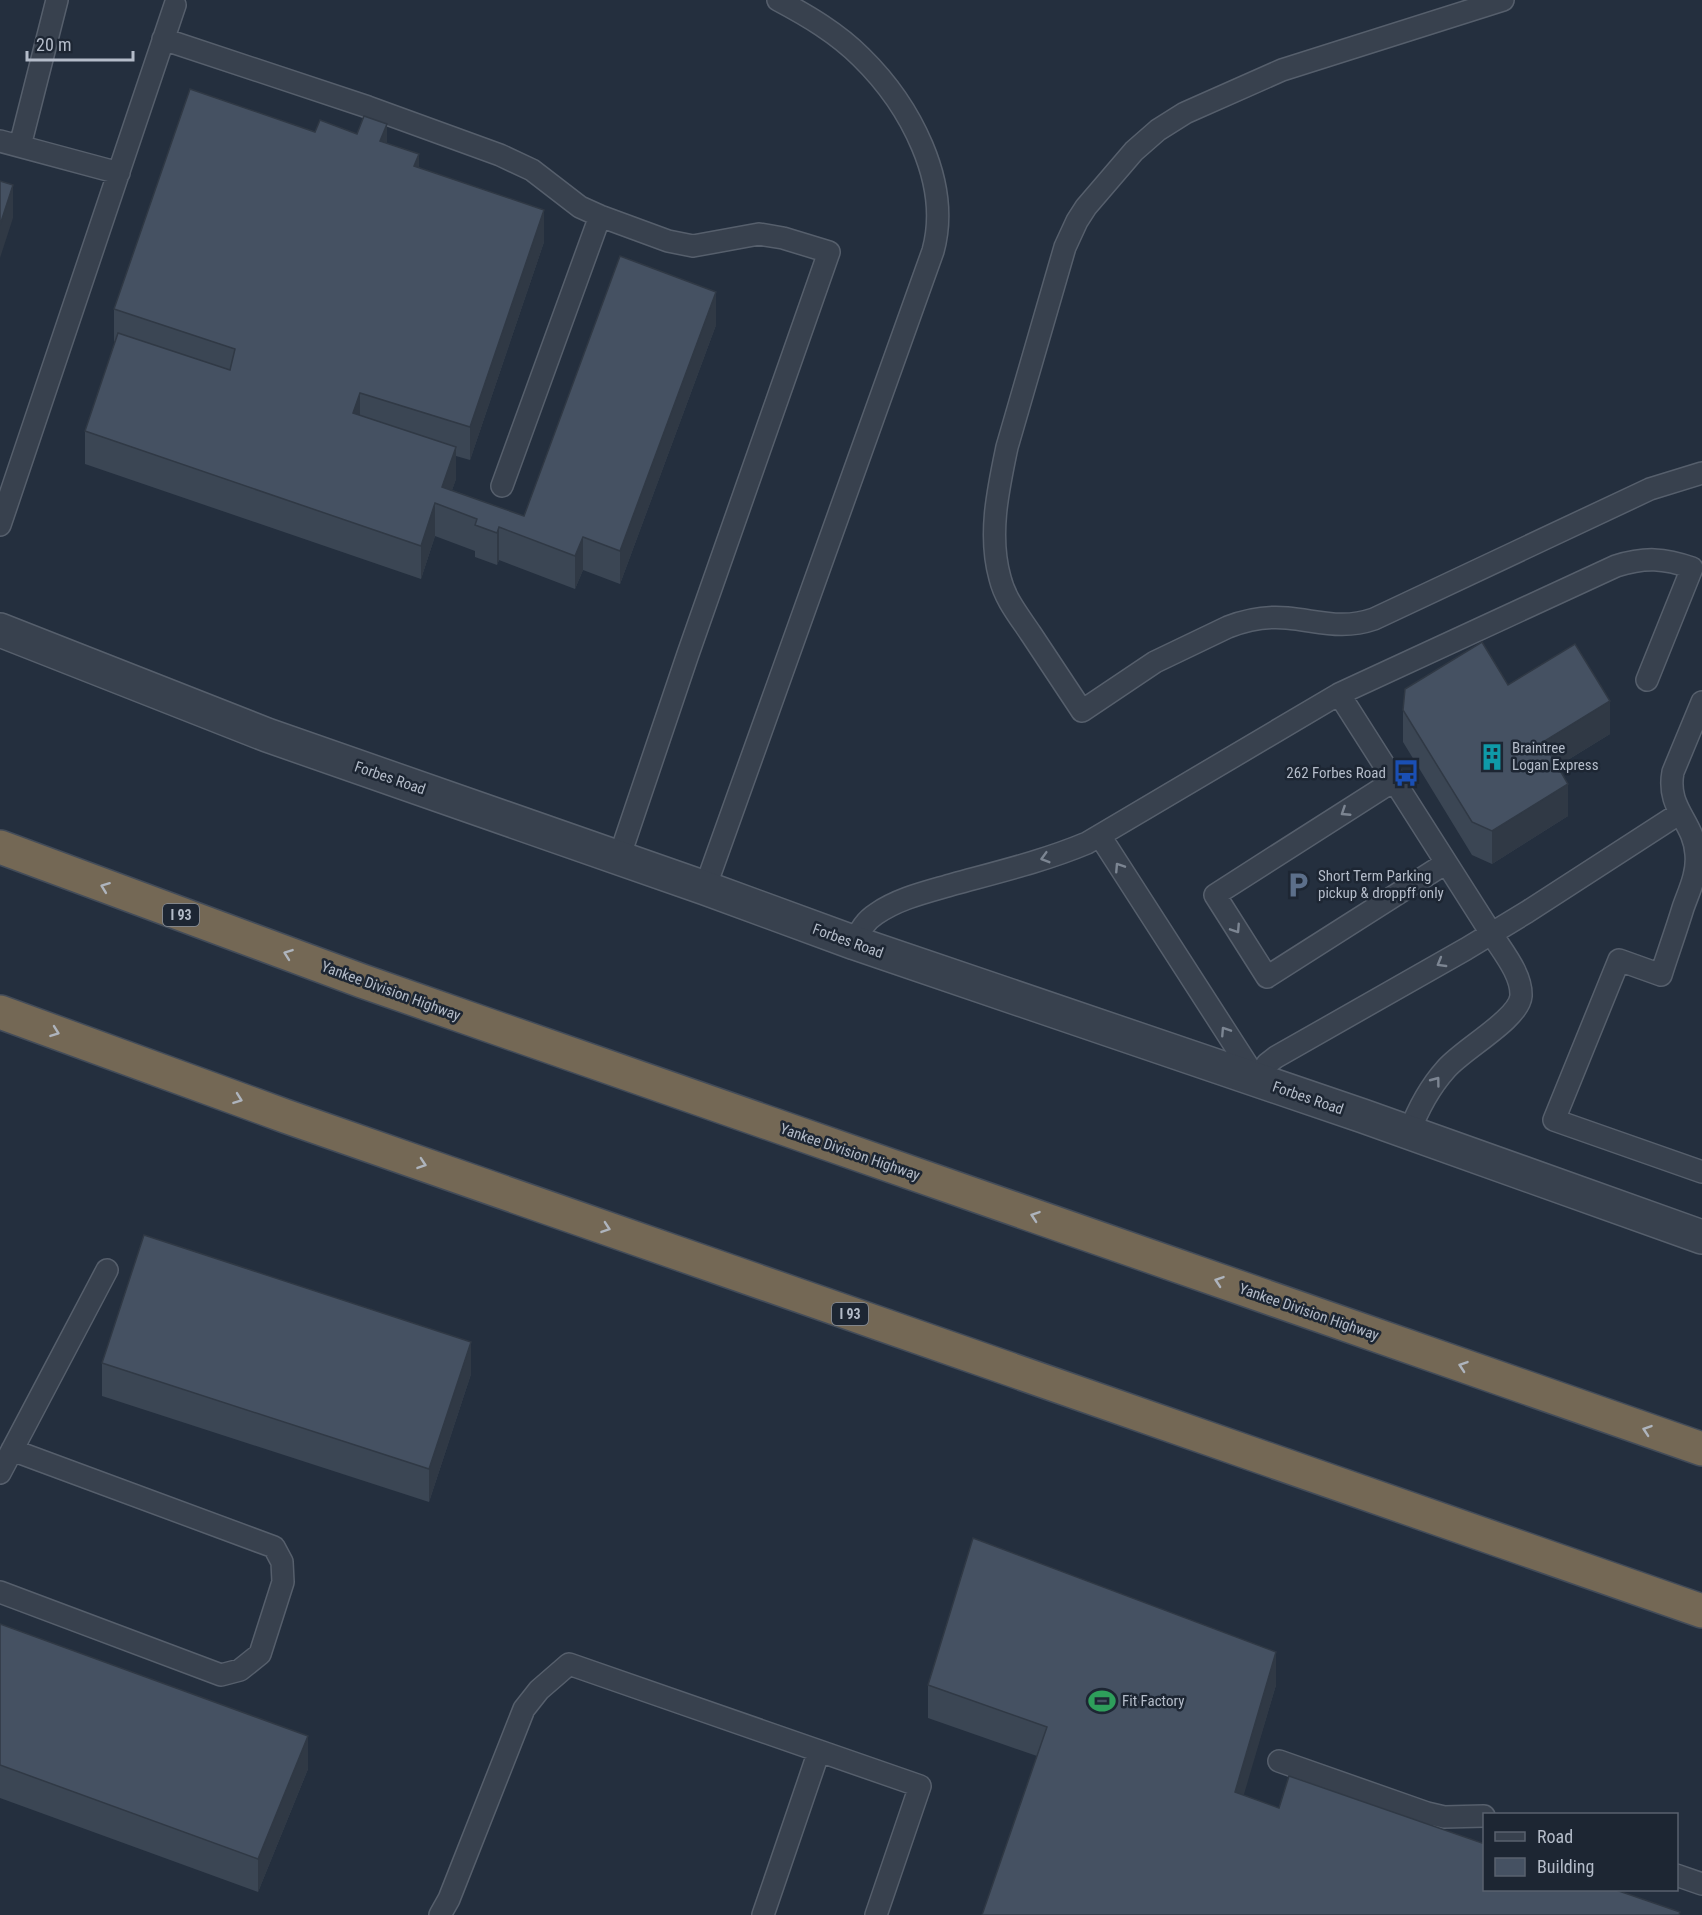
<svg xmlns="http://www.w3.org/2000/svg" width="1702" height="1915" font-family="'Roboto Condensed',sans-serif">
	<rect width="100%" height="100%" fill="#242f3e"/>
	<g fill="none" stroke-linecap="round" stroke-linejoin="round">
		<defs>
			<path id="service" d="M1503 0 1282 70 1185 113 1158 130 1134 151 1086 207 1077 221 1065 247 1007 447C998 490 988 535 1000 578 1005 599 1019 616 1031 634 1048 660 1065 685 1082 711L1155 662 1228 627C1246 620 1267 616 1287 618 1319 621 1342 630 1374 619L1650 489 1702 473
				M163 39 368 107 500 155 532 170 580 207 600 216 668 241 693 246 759 234 783 238 829 252 688 654 619 858
				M0 141 119 173
				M20 146 57 0
				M502 486 600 216
				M0 525 175 5
				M1339 694 1616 566C1645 557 1664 558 1692 568L1647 680
				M1702 702 1673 772C1666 809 1694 821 1696 854 1698 873 1689 891 1683 908 1676 931 1668 953 1661 975L1619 960 1554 1120 1702 1172
				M1395 780 1215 895 1267 977 1446 863
				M1100 836 1257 1080
				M705 888 933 251C952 182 909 104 861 57 837 33 808 16 778 0
				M855 943C859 931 865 921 876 914 899 898 927 892 954 884 998 872 1044 861 1087 843L1339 694 1491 933C1502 951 1522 974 1521 996 1519 1019 1463 1049 1446 1069 1429 1088 1418 1109 1409 1133
				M1257 1080 1267 1064 1276 1057 1466 949 1527 912 1680 813
				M0 1473 107 1270
				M0 1592 221 1675 240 1670 260 1654 283 1582 282 1562 274 1547 12 1450
				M1279 1761 1427 1813 1444 1817 1484 1816
				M1676 1875 1702 1884
				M440 1915 449 1899 524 1709 539 1690 569 1664 920 1786 876 1915
				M763 1915 819 1751"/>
			<path id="tertiary" d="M0 630 267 735 705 888 855 943 1363 1116 1702 1237"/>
			<path id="motorway" d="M0 847 362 981 1702 1449
				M0 1012 285 1116 1702 1611"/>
		</defs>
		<use href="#service" stroke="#565f6c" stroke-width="24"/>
		<use href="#tertiary" stroke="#565f6c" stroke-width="36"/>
		<use href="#motorway" stroke="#434c59" stroke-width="36"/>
		<use href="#service" stroke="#38414e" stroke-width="21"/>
		<use href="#tertiary" stroke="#38414e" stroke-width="33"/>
		<use href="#motorway" stroke="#746855" stroke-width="33"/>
	</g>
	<path fill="#3b4654" d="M315 132 357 134 387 143 419 167 544 242 470 460 456 456V479L452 490 524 516 716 325 620 584 583 570 575 589 499 560 497 565 475 557V551L435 536 421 579 85 464V431L115 342 114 341V309Z
		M1508 685 1610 734 1558 766 1568 816 1492 864 1472 855 1403 742V710Z
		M102 1363 471 1374 429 1502 102 1396Z
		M0 1624 308 1769 258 1892 0 1798Z
		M928 1685H1276L1243 1795 1279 1808 1680 1915 1037 1756 928 1718Z"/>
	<path fill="#303945" d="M387 124V157L380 141Z
		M419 154V186L414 166Z
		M13 185V218L0 258V225Z
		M544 210V242L470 460V427Z
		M716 292V325L620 584V551Z
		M360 393V425L353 413Z
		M456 447V479L446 508 442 487Z
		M435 503V536L421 579V546Z
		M499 527V560L497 565V533Z
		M583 537V570L575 589V556Z
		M1610 701V734L1543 775V742Z
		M1568 784V816L1492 864V831Z
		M471 1342V1374L429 1502V1469Z
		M1276 1652V1685L1235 1825V1792Z
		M308 1736V1769L258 1892V1859Z"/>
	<path fill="#455162" stroke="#303945" stroke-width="1.5" d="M190 89 315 132 320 120 357 134 364 116 387 124 380 141 419 154 414 166 544 210 470 427 360 393 353 413 456 447 442 487 524 516 620 256 716 292 620 551 583 537 575 556 499 527 497 533 475 525 477 519 435 503 421 546 85 431 118 333 230 370 235 349 114 309Z
		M0 181 13 185 0 225Z
		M1482 642 1508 685 1575 644 1610 701 1543 742 1568 784 1492 831 1472 822 1403 710 1405 689Z
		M144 1235 471 1342 429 1469 102 1363Z
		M973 1538 1276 1652 1235 1792 1279 1808 1289 1776 1485 1844V1890H1616L1680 1912 1679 1915H982L1047 1727 928 1685Z
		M0 1624 308 1736 258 1859 0 1765Z"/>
	<defs><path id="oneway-chevron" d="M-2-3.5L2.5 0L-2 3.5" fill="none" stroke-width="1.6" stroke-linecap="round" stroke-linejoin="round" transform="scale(1.5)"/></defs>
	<g stroke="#7c8592">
		<use href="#oneway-chevron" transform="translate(1345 812) rotate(147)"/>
		<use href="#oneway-chevron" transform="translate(1045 858) rotate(164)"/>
		<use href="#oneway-chevron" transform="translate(1119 867) rotate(-123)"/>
		<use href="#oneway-chevron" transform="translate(1236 929) rotate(57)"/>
		<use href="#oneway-chevron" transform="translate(1441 963) rotate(150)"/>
		<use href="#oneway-chevron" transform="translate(1225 1031) rotate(-123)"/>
		<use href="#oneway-chevron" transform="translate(1436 1081) rotate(-53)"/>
	</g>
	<g stroke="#aeb4bd">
		<use href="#oneway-chevron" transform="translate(105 887) rotate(-159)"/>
		<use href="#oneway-chevron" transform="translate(288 954) rotate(-160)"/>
		<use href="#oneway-chevron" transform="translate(55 1032) rotate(20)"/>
		<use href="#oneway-chevron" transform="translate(238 1099) rotate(20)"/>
		<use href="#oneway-chevron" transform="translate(422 1164) rotate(19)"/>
		<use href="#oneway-chevron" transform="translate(1035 1216) rotate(-161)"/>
		<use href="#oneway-chevron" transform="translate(606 1228) rotate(19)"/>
		<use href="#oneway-chevron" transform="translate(1219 1281) rotate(-161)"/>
		<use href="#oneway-chevron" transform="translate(1463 1366) rotate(-161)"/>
		<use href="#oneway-chevron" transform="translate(1647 1430) rotate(-161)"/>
	</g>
	<defs>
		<symbol id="building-bare" viewBox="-9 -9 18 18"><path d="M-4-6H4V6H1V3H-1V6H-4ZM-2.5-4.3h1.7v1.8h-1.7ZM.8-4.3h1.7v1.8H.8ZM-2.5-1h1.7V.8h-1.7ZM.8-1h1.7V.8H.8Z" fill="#0f9aa8" stroke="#1d2633" stroke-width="2.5" paint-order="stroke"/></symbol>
		<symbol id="bus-bare" viewBox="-9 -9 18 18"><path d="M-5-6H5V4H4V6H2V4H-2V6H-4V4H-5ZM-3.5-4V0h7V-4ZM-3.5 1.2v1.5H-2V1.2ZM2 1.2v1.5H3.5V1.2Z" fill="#1a4fb4" stroke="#1d2633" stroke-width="2.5" paint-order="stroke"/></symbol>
		<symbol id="parking-bare" viewBox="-9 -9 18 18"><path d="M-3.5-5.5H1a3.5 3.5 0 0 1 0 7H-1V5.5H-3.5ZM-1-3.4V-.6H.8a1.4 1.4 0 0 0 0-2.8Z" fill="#5c6f8a" stroke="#1d2633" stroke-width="2.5" paint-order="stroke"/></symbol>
		<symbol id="stadium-bare" viewBox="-9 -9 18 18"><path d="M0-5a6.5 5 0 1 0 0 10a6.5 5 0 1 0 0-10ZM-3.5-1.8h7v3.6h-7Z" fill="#2e9e5b" stroke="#1d2633" stroke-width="2.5" paint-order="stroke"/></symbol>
	</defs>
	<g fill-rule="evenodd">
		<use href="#building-bare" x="1473" y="738" width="38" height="38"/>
		<use href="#bus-bare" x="1387" y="754" width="38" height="38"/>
		<use href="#parking-bare" x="1279" y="866" width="38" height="38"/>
		<use href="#stadium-bare" x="1083" y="1682" width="38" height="38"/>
	</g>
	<g text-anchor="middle" stroke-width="5" stroke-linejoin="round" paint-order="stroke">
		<g fill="#1d2633" stroke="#878f9c" stroke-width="1.5">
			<rect x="163" y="904" width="36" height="22" rx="4.5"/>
			<rect x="832" y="1303" width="36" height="22" rx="4.5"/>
		</g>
		<g font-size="14" font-weight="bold" fill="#b4bcc9">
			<text x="181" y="920">I 93</text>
			<text x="850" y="1319">I 93</text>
		</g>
		<g font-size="15" fill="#b4bcc9" stroke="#1d2633" text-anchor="start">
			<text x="1512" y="753">Braintree<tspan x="1512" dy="17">Logan Express</tspan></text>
			<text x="1386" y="778" text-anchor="end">262 Forbes Road</text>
			<text x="1318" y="881">Short Term Parking<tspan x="1318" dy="17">pickup &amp; droppff only</tspan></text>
			<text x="1122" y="1706">Fit Factory</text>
		</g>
		<g font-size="15" fill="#b4bcc9" stroke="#1d2633">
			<text transform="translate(390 778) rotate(19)" y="5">Forbes Road</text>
			<text transform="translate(848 941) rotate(20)" y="5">Forbes Road</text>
			<text transform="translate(391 991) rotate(20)" y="5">Yankee Division Highway</text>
			<text transform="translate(1308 1098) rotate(19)" y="5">Forbes Road</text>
			<text transform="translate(850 1152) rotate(19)" y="5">Yankee Division Highway</text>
			<text transform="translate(1309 1312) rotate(19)" y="5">Yankee Division Highway</text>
		</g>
	</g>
	<rect x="1483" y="1813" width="195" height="78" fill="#1d2633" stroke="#59626f" stroke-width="1.5"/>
	<rect x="1495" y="1832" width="30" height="9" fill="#38414e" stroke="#59626f" stroke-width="1.5"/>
	<text x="1537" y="1843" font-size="18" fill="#b4bcc9">Road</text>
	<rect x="1495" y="1858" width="30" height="18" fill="#455162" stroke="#59626f" stroke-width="1.5"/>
	<text x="1537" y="1873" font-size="18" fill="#b4bcc9">Building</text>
	<path d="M27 51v9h106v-9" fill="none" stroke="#b4bcc9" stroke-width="3"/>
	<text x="36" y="51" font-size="18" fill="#b4bcc9" stroke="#1d2633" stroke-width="4.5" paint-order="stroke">20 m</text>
</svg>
